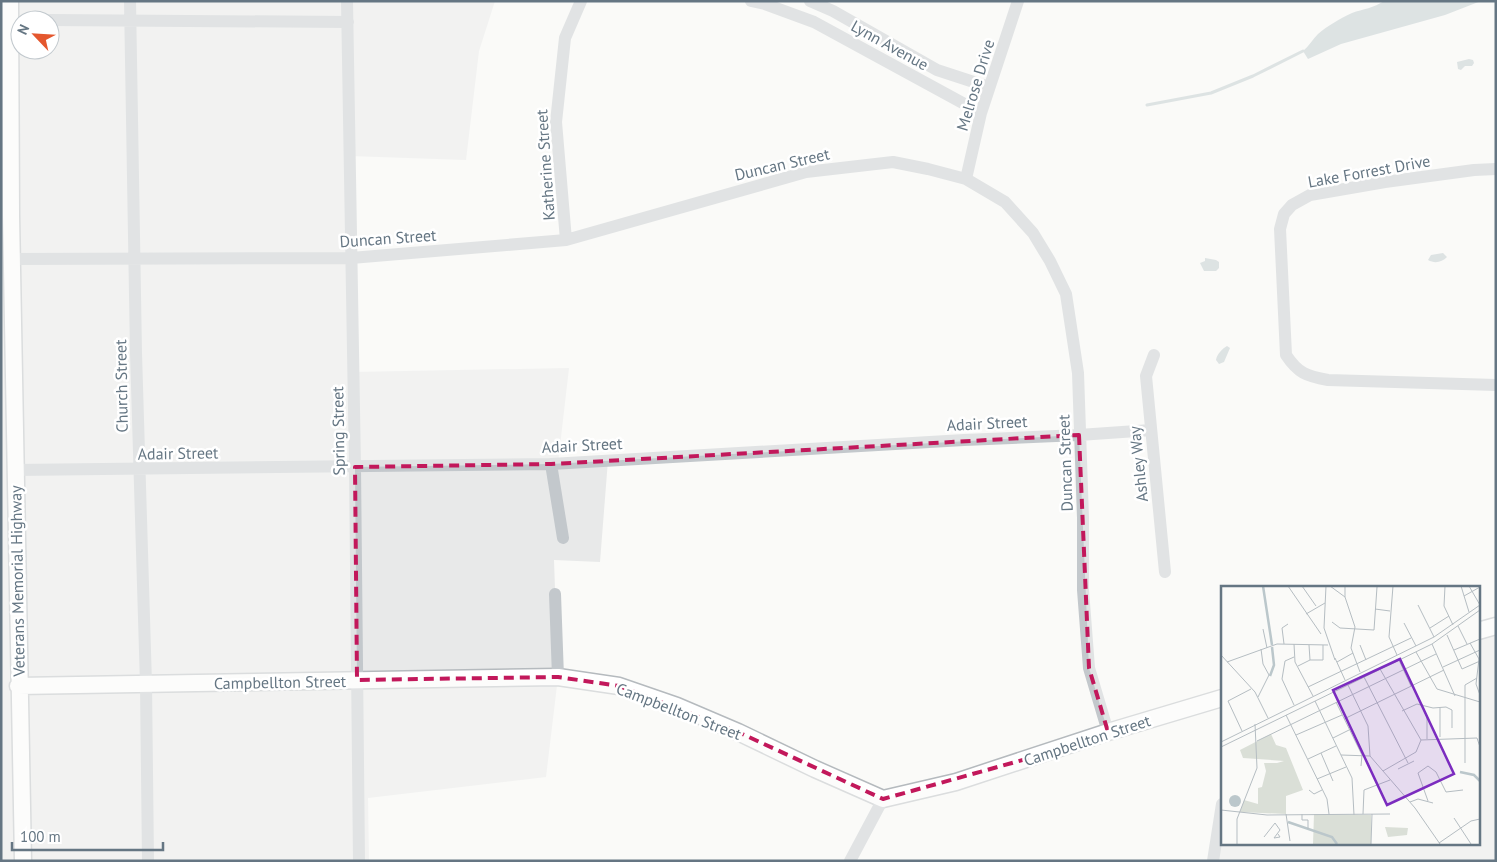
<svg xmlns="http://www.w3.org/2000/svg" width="1497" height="862" font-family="'PT Sans',sans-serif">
	<rect width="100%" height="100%" fill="#fafaf8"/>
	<path fill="#e8e9e9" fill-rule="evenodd" d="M1 1H495L479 51 466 160 350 156 353 372 569 368 558 463 608 460 600 562 554 560 558 677 546 777 368 798 369 861H1ZM20 20H50V50H20Z
		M1496 626V861H1213L1222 843H1478V631Z"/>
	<path fill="#bbc7cb" d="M1384 1H1481L1445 15 1341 44 1308 59 1303 51C1309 46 1313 39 1318 34 1327 26 1341 18 1352 13 1363 9 1374 8 1384 1Z
		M1469 59 1473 60 1474 63 1472 66H1465L1461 70 1458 69 1457 62Z
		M1443 253 1447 257C1442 262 1435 264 1428 260L1431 255Z
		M1205 258 1216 260 1219 262V268L1216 271H1204L1200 263 1205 261Z
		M1227 346 1230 348 1224 362 1219 364 1216 360C1217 354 1222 349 1227 346Z"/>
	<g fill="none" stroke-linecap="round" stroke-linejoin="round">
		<path stroke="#bbc7cb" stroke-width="3" d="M1147 105 1211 93 1253 76 1303 51"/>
		<defs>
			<path id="major" d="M10 1 11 215 23 861
				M1478 631 1496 626
				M18 686 558 677 619 686 677 706 738 732 815 769 883 799 956 782 1108 732 1222 698"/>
		</defs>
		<use href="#major" stroke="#b5babe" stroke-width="19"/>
		<path stroke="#c3c8cc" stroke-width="12" d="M130 1 136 353 146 684 148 861
			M347 1 355 467 359 861
			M751 1 765 4 814 22 981 113
			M810 1 833 11 937 70 989 87
			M50 20 348 22
			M1496 169 1474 170 1385 182 1310 195 1292 205 1284 214 1280 229 1286 355C1298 373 1306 376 1328 380L1496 385
			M966 179 981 113 1018 1
			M566 240 556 122 565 38 581 1
			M12 259 351 258 566 240 806 172 893 162 928 169 966 179 1005 202 1033 233 1050 261 1066 294 1078 373 1083 518V590L1089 668 1108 732
			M1154 355 1146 376 1165 572
			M551 464 563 538
			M15 470 551 464 964 440 1079 435 1151 430
			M555 594 558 677
			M850 861 883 799
			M1213 861 1222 804"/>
		<use href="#major" stroke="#fff" stroke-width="16"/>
	</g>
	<path d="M0 0H1497V862H0ZM1079 435 1089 668 1108 732 1044 754 883 799 738 732 619 686 558 677 357 680 355 467 551 464Z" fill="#fafaf8" fill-opacity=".55" fill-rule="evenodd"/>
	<path fill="none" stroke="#c2185b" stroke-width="4" stroke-dasharray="10 6" stroke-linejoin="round" d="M1079 435 1089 668 1108 732 1044 754 883 799 738 732 619 686 558 677 357 680 355 467 551 464Z"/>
	<g text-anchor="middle" stroke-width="5" stroke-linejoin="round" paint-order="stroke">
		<g font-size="16" fill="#657683" stroke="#fff">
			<text transform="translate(890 45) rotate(29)" y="6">Lynn Avenue</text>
			<text transform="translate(975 85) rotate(-73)" y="6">Melrose Drive</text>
			<text transform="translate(782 164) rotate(-13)" y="6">Duncan Street</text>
			<text transform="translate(545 165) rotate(-94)" y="6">Katherine Street</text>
			<text transform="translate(1369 171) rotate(-10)" y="6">Lake Forrest Drive</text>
			<text transform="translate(388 238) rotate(-4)" y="6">Duncan Street</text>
			<text transform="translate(121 386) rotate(-91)" y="6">Church Street</text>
			<text transform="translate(987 423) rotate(-3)" y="6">Adair Street</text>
			<text transform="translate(338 431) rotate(-91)" y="6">Spring Street</text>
			<text transform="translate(582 445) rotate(-3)" y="6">Adair Street</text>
			<text transform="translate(178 453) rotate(-1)" y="6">Adair Street</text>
			<text transform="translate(1065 463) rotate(-92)" y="6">Duncan Street</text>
			<text transform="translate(1138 464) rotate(-96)" y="6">Ashley Way</text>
			<text transform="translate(17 581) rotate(-91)" y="6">Veterans Memorial Highway</text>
			<text transform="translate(280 682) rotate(-1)" y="6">Campbellton Street</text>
			<text transform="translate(679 711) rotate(21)" y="6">Campbellton Street</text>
			<text transform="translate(1087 740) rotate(-18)" y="6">Campbellton Street</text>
		</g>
	</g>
	<g transform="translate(1221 586)">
		<rect width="259" height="259" fill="#fafaf8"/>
		<path d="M50 148 55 159 65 162 82 204 65 210V228L19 226 23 214 37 218V202L41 201 45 185 43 177H56L63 175 22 172 19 164ZM93 228 150 229V258H92ZM164 241 187 242 186 249 167 251Z" fill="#dadfd7"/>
		<path d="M8 215a6 6 0 1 1 12 0a6 6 0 1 1-12 0Z" fill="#bbc7cb"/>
		<path fill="none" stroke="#bbc7cb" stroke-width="2.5" d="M42 0 51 59M49 90 53 79 51 61M239 186 253 189 259 195M67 236 111 251 116 258"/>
		<path fill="none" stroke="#b5bdc2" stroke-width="1" d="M67 0 100 48M81 0 95 20M105 0 103 42 114 74M109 0 124 11M124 0V11L134 41 130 62 139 86M172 0 168 51 176 69M224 0 223 20 232 39M240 0 248 26M248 0 259 19M243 10 259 1M197 19 213 51M154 23 169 25M85 28 104 17M111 36 119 42 153 44 156 1M183 37 195 60M237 40 246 58M209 42 228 30M42 43 46 62M226 49 241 83 259 75M249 57 258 73 255 98 259 109M63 58 61 42 67 38M73 58 74 76 92 110M211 58 234 110M88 59 89 74M139 59 145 74M233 64 259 53M195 66 216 103 259 116M0 69 34 106 47 132M114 72 124 94M178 74 190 100M6 76 56 58 107 59M116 76 132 67M77 80 89 74H102V59M222 81 259 64M159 83 200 154 195 166 162 185M143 91 187 177M127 99 147 140 149 170 194 222 219 258M87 101 190 52M37 111 48 89 42 78 40 63M94 115 131 192 133 229M115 116 141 169 140 180M201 118 206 132V153M73 119 61 93 64 75 73 71M225 121 231 124V142M181 125 196 118 212 122 225 121M65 129 106 213 108 228M123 133 223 84M21 145 7 115 30 103M75 149 121 129M219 151V122M112 152 128 144M200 154 256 152 259 161M36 155 215 68M0 156 213 51 259 19M0 161 211 58 259 24M100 167 112 195M120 169 149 170M87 173 115 160M244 177V99L256 92M177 183 193 175M96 193 125 181M88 204 93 208 101 204M207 215 197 187 207 180 215 186 225 206 242 204M189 216 197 213 212 217M0 224 46 229 169 228M65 228 69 255M81 228V234H87V243M142 228 143 204 169 194M233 232 250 258M54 237 59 244 53 252 59 251 57 248M43 251 54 237M218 257 250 235 259 233M16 258V233L36 182 34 138M150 258 151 228"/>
		<path fill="#7b2cbf" fill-opacity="0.15" stroke="#7b2cbf" stroke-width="2.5" d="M179 73 233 188 166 219 112 104Z"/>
		<rect width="259" height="259" fill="none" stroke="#657683" stroke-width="2.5"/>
	</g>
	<rect width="1497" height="862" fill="none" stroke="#657683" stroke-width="5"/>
	<g transform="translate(35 35) rotate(295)"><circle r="24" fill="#ffffff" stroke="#c1c8cd"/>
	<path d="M0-4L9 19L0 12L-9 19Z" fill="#e4572e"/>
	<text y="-8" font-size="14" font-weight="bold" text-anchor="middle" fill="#657683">N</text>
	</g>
	<path d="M12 842v8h151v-8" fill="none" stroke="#657683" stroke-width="2.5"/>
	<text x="20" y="842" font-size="15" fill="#657683" stroke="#ffffff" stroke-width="4" paint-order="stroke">100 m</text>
</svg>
